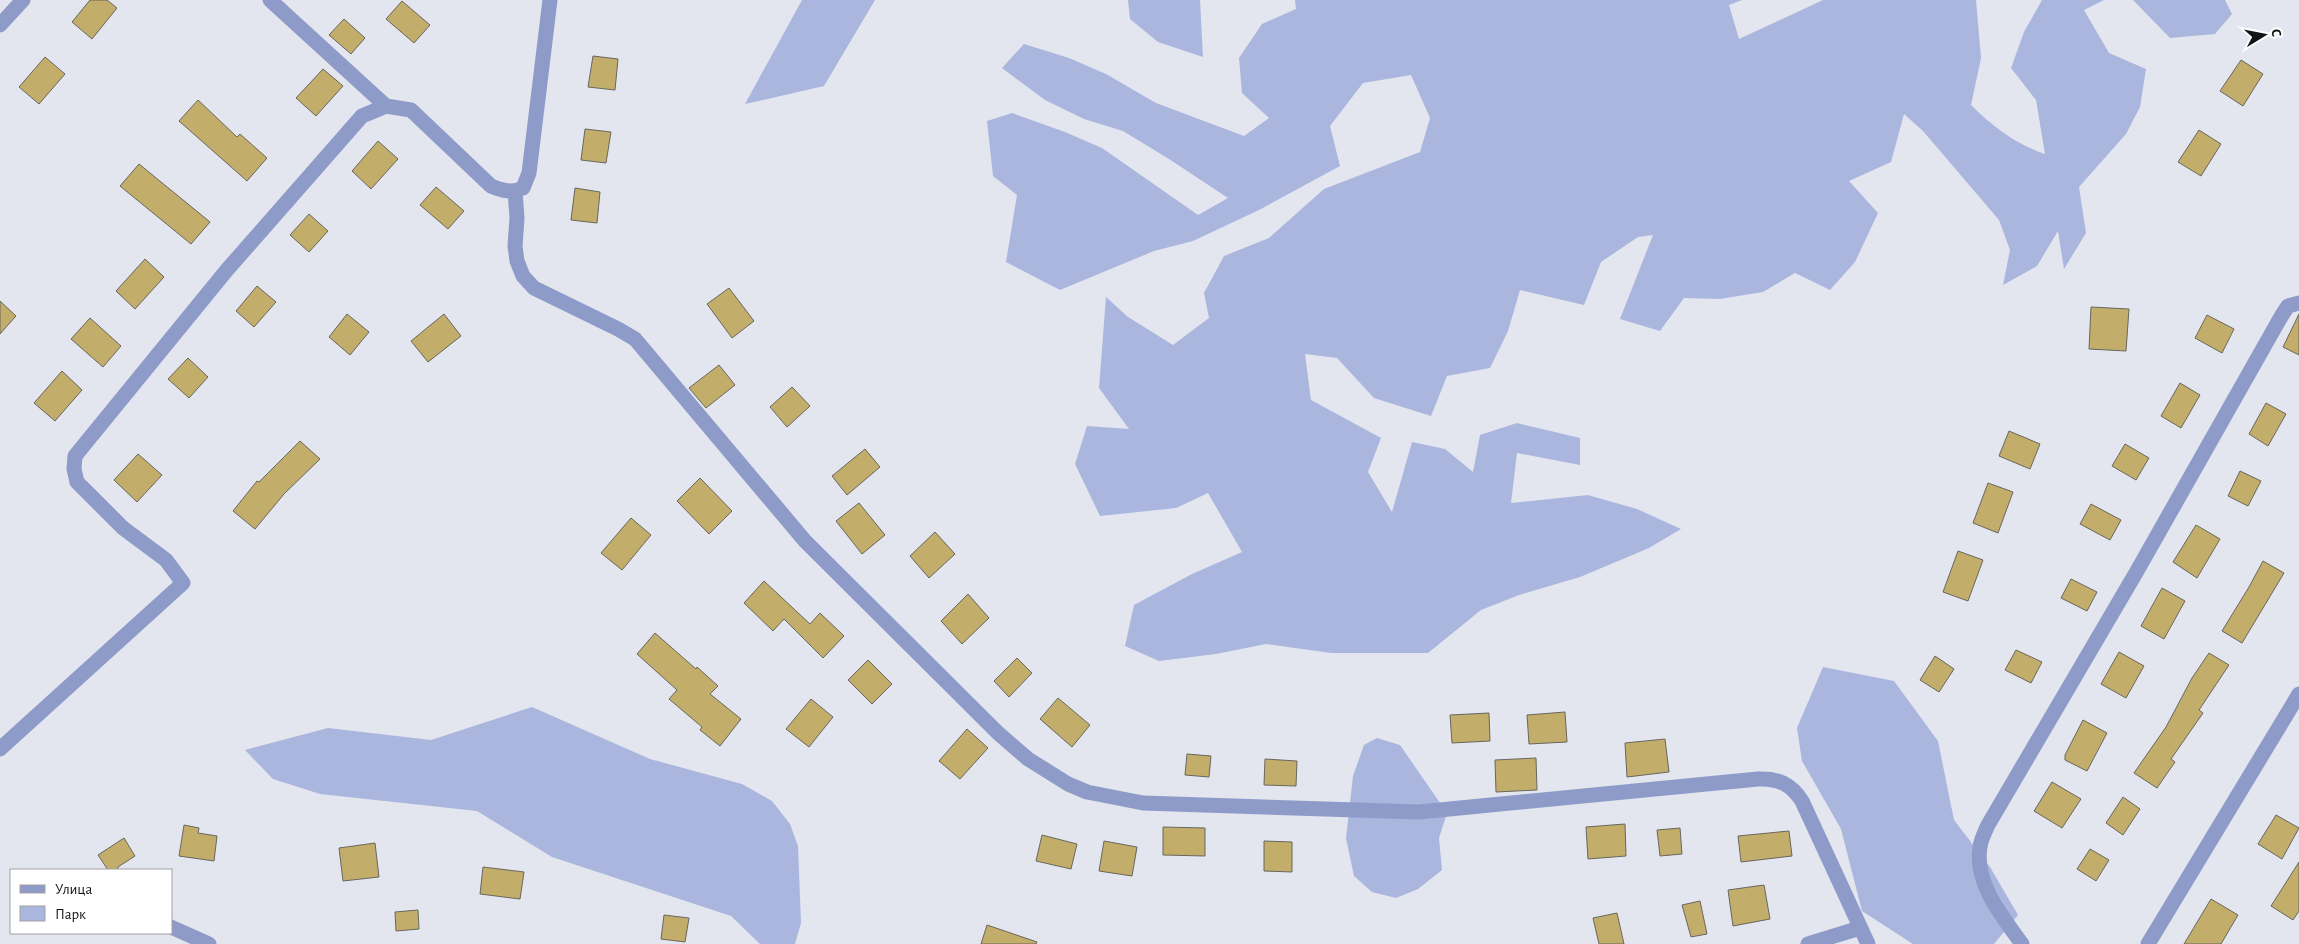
<svg xmlns="http://www.w3.org/2000/svg" width="2299" height="944" font-family="'Alegreya Sans',sans-serif">
	<rect width="100%" height="100%" fill="#e3e6ee"/>
	<path fill="#aab6de" d="M802 0H875L824 86 745 104Z
		M1128 0H1200L1203 57 1158 42 1130 19Z
		M1295 0H1742L1729 5 1739 39 1823 0H1976L1981 58 1971 105C1993 127 2016 144 2045 154L2036 100 2011 68 2024 32 2042 0H2104L2084 10 2109 53 2146 69 2140 107 2126 134 2079 187 2086 233 2064 269 2058 231 2037 266 2003 285 2010 250 1999 220 1923 131 1904 114 1891 162 1849 181 1878 213 1855 262 1830 290 1795 273 1763 292 1720 299 1684 298 1660 331 1620 319 1653 235 1638 237 1601 262 1584 305 1520 290 1508 331 1490 368 1447 376 1431 416 1374 398 1337 358 1305 354 1311 400 1381 438 1368 472 1392 512 1412 442 1445 449 1473 472 1480 435 1517 423 1580 438V465L1517 453 1511 503 1588 495 1637 509 1681 529 1649 548 1580 577 1519 595 1481 610 1428 653H1331L1266 644 1216 654 1159 661 1125 646 1134 605 1192 574 1242 552 1208 493 1176 508 1100 516 1075 464 1087 426 1129 429 1099 388 1106 297 1128 317 1173 345 1209 318 1204 293 1224 256 1269 238 1324 189 1420 152 1430 118 1411 75 1363 83 1330 126 1340 166 1259 210 1193 241 1154 251 1060 290 1006 262 1017 195 993 176 987 121 1012 113 1065 132 1102 148 1198 215 1228 198 1169 159 1123 131 1084 119 1045 100 1002 68 1024 44 1069 58 1106 74 1156 103 1244 136 1269 118 1242 93 1239 58 1262 24 1296 9Z
		M2133 0H2225L2232 14 2215 34 2170 38Z
		M1823 667 1894 681 1938 741 1954 820 1990 867 2018 915 1994 944H1913L1862 911 1841 829 1802 761 1797 728Z
		M532 707 650 759 742 784 772 801 790 824 798 846 801 923 795 944H760L731 916 552 857 477 811 320 794 273 779 245 750 328 728 431 740Z
		M1377 738 1400 745 1447 813 1439 838 1442 870 1418 889 1396 898 1372 892 1354 876 1346 838 1353 776 1364 745Z"/>
	<path fill="#c3ad6a" stroke="#68665f" d="M90 0H107L117 8 92 39 72 22Z
		M402 1 430 25 414 43 386 19Z
		M344 19 365 38 351 54 329 35Z
		M593 56 618 59 615 90 588 87Z
		M45 57 65 74 39 104 19 87Z
		M2241 60 2263 74 2243 106 2220 91Z
		M323 69 343 86 316 116 296 98Z
		M198 100 237 137 240 134 267 158 247 181 179 121Z
		M585 129 611 132 606 163 581 160Z
		M2199 130 2221 144 2201 176 2178 162Z
		M378 141 398 159 371 189 352 171Z
		M139 164 210 222 191 244 120 186Z
		M436 187 464 211 448 229 420 205Z
		M575 188 600 192 597 223 571 220Z
		M309 214 328 231 309 252 290 235Z
		M145 259 164 277 135 309 116 291Z
		M257 286 276 302 254 327 236 311Z
		M729 288 754 321 732 338 707 304Z
		M0 301 16 316 0 334Z
		M2091 307 2129 309 2126 351 2089 349Z
		M347 314 369 332 350 355 329 337Z
		M444 314 461 336 428 362 411 341Z
		M2299 314V355L2283 347Z
		M2207 315 2234 329 2222 353 2195 338Z
		M90 318 121 346 103 367 71 339Z
		M188 358 208 377 189 398 168 379Z
		M719 365 735 385 706 408 689 388Z
		M62 371 82 390 55 421 34 403Z
		M2180 383 2200 395 2181 428 2161 416Z
		M792 387 810 406 787 427 770 407Z
		M2266 403 2286 414 2268 446 2249 434Z
		M2009 431 2040 444 2030 469 1999 456Z
		M300 441 320 459 284 494 255 529 233 511 257 481 259 482Z
		M2125 444 2149 458 2136 480 2112 466Z
		M865 449 880 467 847 495 832 476Z
		M138 454 162 475 137 502 114 480Z
		M2240 471 2261 481 2248 506 2228 496Z
		M700 478 732 511 709 534 677 501Z
		M1988 483 2013 492 1998 533 1973 523Z
		M859 503 885 535 862 554 836 521Z
		M2091 504 2121 520 2110 540 2080 524Z
		M631 518 651 535 622 570 601 553Z
		M2196 525 2220 539 2197 578 2173 562Z
		M935 532 955 554 929 578 910 556Z
		M1958 551 1983 560 1968 601 1943 592Z
		M2263 561 2284 573 2242 643 2222 631 2249 587Z
		M2071 579 2097 592 2087 611 2061 598Z
		M764 581 810 624 820 613 844 636 823 658 784 619 773 631 744 603Z
		M2162 588 2185 601 2164 639 2141 626Z
		M968 594 989 618 962 644 941 621Z
		M655 633 696 669 697 667 718 686 710 694 741 719 720 746 700 730 702 727 669 699 677 690 637 654Z
		M2016 650 2042 662 2031 683 2005 670Z
		M2119 652 2144 666 2126 698 2101 684Z
		M2209 653 2229 665 2199 710 2203 713 2171 759 2175 762 2157 788 2134 773 2166 727 2192 678Z
		M1935 656 1954 669 1939 692 1920 680Z
		M1017 658 1032 673 1009 697 994 681Z
		M868 660 892 684 872 704 848 680Z
		M1058 698 1090 725 1072 747 1040 719Z
		M811 699 833 717 809 747 786 729Z
		M1565 712 1567 742 1529 744 1527 715Z
		M1489 713 1490 741 1452 743 1450 715Z
		M2083 720 2107 733 2087 771 2065 760V755Z
		M967 729 988 748 960 779 939 761Z
		M1665 739 1669 772 1627 777 1625 743Z
		M1187 754 1211 756 1209 777 1185 775Z
		M1536 758 1537 790 1496 792 1495 760Z
		M1265 759 1297 761 1296 786 1264 785Z
		M2052 782 2081 799 2062 828 2034 811Z
		M2123 797 2140 809 2123 835 2106 823Z
		M2276 815 2299 828 2282 859 2258 844Z
		M1625 824 1626 856 1588 859 1586 827Z
		M184 825 199 828 198 833 217 836 214 861 179 856Z
		M1163 827 1205 828V856L1163 855Z
		M1680 828 1682 854 1660 856 1657 830Z
		M1789 831 1792 856 1741 862 1738 836Z
		M1042 835 1077 844 1071 869 1036 861Z
		M124 838 135 856 118 867V870H108L98 855Z
		M1104 841 1137 847 1132 876 1099 871Z
		M1264 841 1292 842V872L1264 871Z
		M375 843 379 877 343 881 339 848Z
		M2090 849 2109 860 2096 881 2077 869Z
		M2299 862V911L2293 920 2271 906Z
		M483 867 524 872 520 899 480 894Z
		M1764 885 1770 919 1733 926 1728 890Z
		M2211 899 2238 915 2221 944H2184Z
		M1700 901 1707 934 1691 937 1682 905Z
		M418 910 419 929 396 931 395 912Z
		M1617 913 1624 944H1599L1593 918Z
		M664 915 689 918 685 942 661 939Z
		M987 925 1037 942 1036 944H981Z"/>
	<g fill="none" stroke-linecap="round" stroke-linejoin="round">
		<path stroke="#8e9bc8" stroke-width="15" d="M270 0 386 106
			M0 25 23 0
			M515 191 517 218 515 246 517 261 523 276 534 288 618 329 635 339 805 541 998 733 1028 759 1068 784 1087 792 1143 803 1419 812 1758 779C1778 778 1791 784 1802 801L1868 944
			M0 749 183 583 166 560 123 528 77 482 74 469 75 456 226 271 362 116 386 106 411 110 491 186C503 191 512 193 523 188L529 173 550 0
			M171 927 209 944
			M1808 944 1860 928
			M2022 944C2002 916 1974 883 1980 847 1981 839 1985 832 1988 825L2137 571 2282 315 2288 306 2299 303
			M2148 944 2299 694"/>
	</g>
	<rect x="10" y="869" width="162" height="65" fill="#ffffff" stroke="#a1a1a2"/>
	<rect x="20" y="885" width="25" height="8" fill="#8e9bc8" stroke="#a1a1a2"/>
	<text x="55" y="894" font-size="15" fill="#131417">Улица</text>
	<rect x="20" y="906" width="25" height="15" fill="#aab6de" stroke="#a1a1a2"/>
	<text x="55" y="919" font-size="15" fill="#131417">Парк</text>
	<g transform="translate(2264 35) rotate(80)" stroke="#ffffff" stroke-width="4" paint-order="stroke">
	<path d="M0-4L9 19L0 12L-9 19Z" fill="#131417"/>
	<text y="-8" font-size="14" font-weight="bold" text-anchor="middle" fill="#131417">С</text>
	</g>
</svg>
